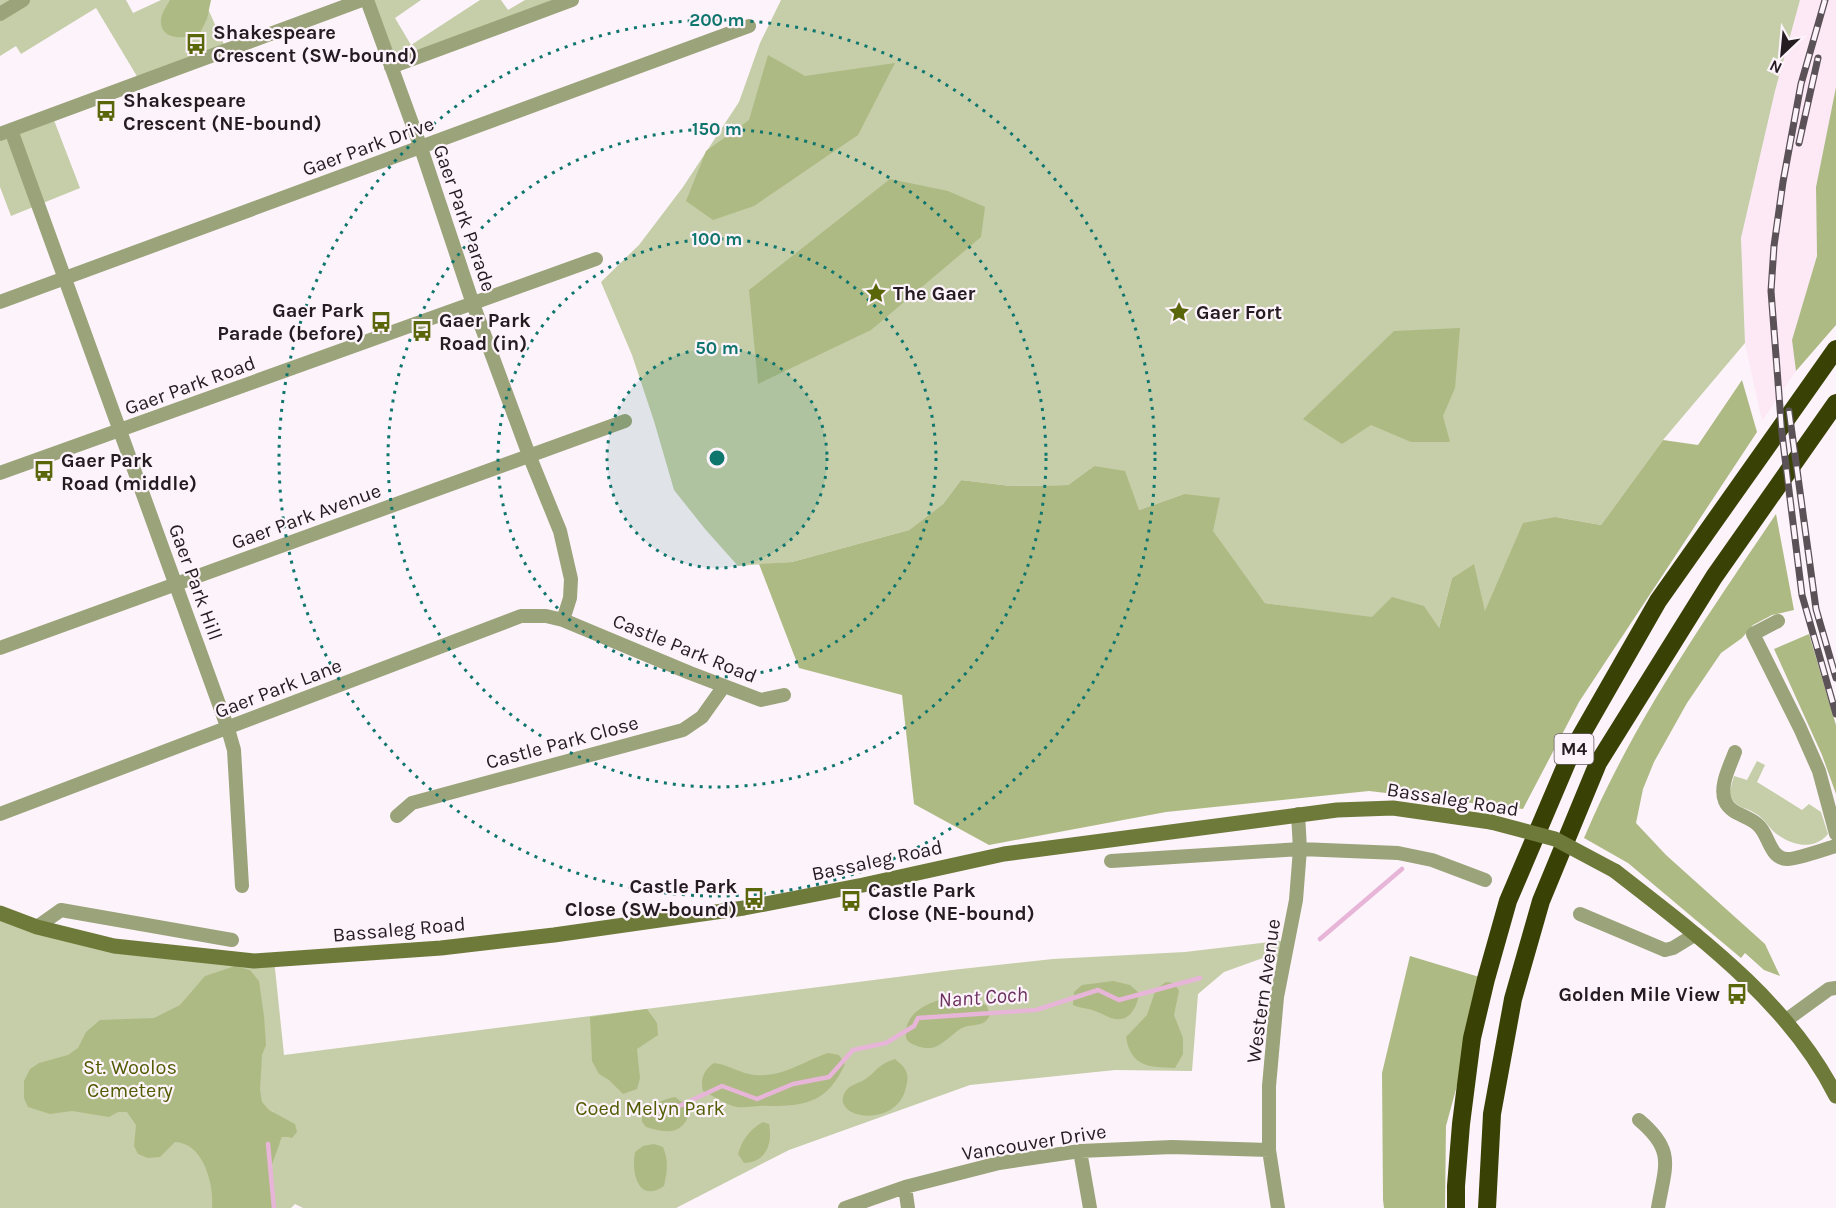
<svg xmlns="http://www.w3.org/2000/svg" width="1836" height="1208" font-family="Karla,sans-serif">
	<rect width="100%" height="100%" fill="#fdf3fa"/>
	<path fill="#fde9f6" d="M1800 0H1836V87L1816 187 1817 256 1792 340 1796 371 1762 421 1745 343 1741 238 1775 91Z"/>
	<path fill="#c5cea8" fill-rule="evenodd" d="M0 0H126L133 13 161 0H204L227 51 141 83 96 8 21 54 16 46 0 56Z
		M367 0H421L395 18 411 45 480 0H501L508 10 525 0H572L391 67Z
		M781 0H1800L1775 91 1741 238 1745 343 1663 440 1601 525 1556 517 1485 612 1473 565 1452 578 1439 628 1265 603 1184 494 1139 510 1094 466 1068 485 1011 486 961 480 943 504 909 530 792 562 738 566 705 529 674 490 654 421 632 355 601 282 639 245 683 187 739 102 760 43Z
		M52 115 80 188 11 216 0 187V134Z
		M1757 761 1765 765 1757 782 1802 810 1809 804 1821 812 1828 834C1813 852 1790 845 1774 832 1769 827 1764 819 1758 815 1745 806 1737 810 1729 794L1734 776 1747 780Z
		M0 913 114 946 274 959 284 1055 952 970 1053 959 1185 952 1288 940 1285 957 1263 958 1224 972 1198 994 1192 1071 1115 1070 970 1085 789 1150 676 1208H303L295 1204 291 1208H0ZM272 1111 292 1138 282 1137 275 1153Z"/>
	<path fill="#aeba84" d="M170 0H211L207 19 200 33C188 38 164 42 161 24 160 15 166 7 170 0Z
		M768 55 805 76 895 63 858 135 754 206 713 220 686 201 706 151 749 120Z
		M1836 87V325L1796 371 1792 340 1817 256 1816 187Z
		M890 179 948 191 985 207 981 237 871 330 758 384 749 290Z
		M1460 328 1455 388 1443 416 1450 442H1411L1371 425 1342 444 1303 419 1394 331Z
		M1742 380 1757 432 1579 702 1523 809 1369 791 1166 812 989 845 914 804 902 695 799 668 759 564 792 562 909 530 943 504 961 480 1011 486 1068 485 1094 466 1125 471 1139 510 1184 494 1220 498 1213 531 1265 603 1372 617 1392 597 1424 606 1439 628 1452 578 1474 564 1485 611 1523 523 1556 517 1601 525 1663 440 1698 445Z
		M1776 514 1794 610 1772 615 1753 625 1742 638 1721 653 1687 703 1654 762 1643 789 1636 823 1666 855 1765 944 1780 976 1764 970 1745 953 1741 958 1628 863 1584 838C1633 722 1706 618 1776 514Z
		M1809 634 1836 725V794L1822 755 1774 649Z
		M1410 956 1486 979 1446 1126 1445 1208H1384L1383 1200 1382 1073Z
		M235 966 250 970 259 981 264 1016 266 1045 262 1055 260 1090 262 1102 269 1110 295 1124 297 1132 292 1138 282 1137 271 1167 274 1208H212C214 1185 204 1143 175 1142L160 1157 148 1158 138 1154 134 1146 136 1125 127 1112H118L109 1117 72 1111 50 1114 28 1107 24 1098V1081L30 1069 39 1063 68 1055 78 1048 86 1032 100 1020 154 1018 180 1005 205 976Z
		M1113 981 1130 985 1139 993C1138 1005 1130 1022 1115 1019 1108 1018 1100 1012 1092 1010 1085 1008 1080 1008 1073 1005L1074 992 1082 985Z
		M1166 982 1174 983 1179 991 1174 1015 1183 1038V1054L1175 1068C1149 1067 1131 1067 1126 1037L1147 1015 1156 989Z
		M958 995 975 998 987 1006 990 1015C984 1028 973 1023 962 1028 953 1033 945 1043 935 1047 930 1049 922 1048 917 1046 907 1042 905 1040 906 1030 909 1007 939 999 958 995Z
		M647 1009 657 1023 658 1035 637 1049 640 1078 637 1089 623 1094 609 1080 599 1074 592 1061 590 1017Z
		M828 1053 839 1055 845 1064C828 1101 808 1106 770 1106 759 1105 748 1108 737 1107 725 1105 714 1096 703 1091 700 1078 704 1070 714 1063 730 1065 741 1074 755 1075 781 1078 804 1061 828 1053Z
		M895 1059C908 1070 910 1074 905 1091 893 1129 830 1118 845 1092 849 1085 857 1084 864 1080 877 1072 876 1065 895 1059Z
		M675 1097 686 1105 690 1112C682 1136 667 1133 646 1127L642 1122V1116C651 1105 660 1100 675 1097Z
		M763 1122 769 1124C773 1143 766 1163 744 1163L738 1154C742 1140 750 1129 763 1122Z
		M654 1144 663 1147C669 1161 667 1172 664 1186 638 1204 631 1172 635 1152L643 1146Z"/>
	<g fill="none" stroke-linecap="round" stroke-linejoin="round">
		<path stroke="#e7b5d8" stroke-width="4.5" d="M1320 939 1402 869
			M649 1115 675 1108 722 1086 757 1099 793 1084 829 1077 853 1050 886 1043 914 1026 918 1018 1036 1010 1098 990 1119 1000 1200 978
			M268 1144 274 1208"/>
		<path stroke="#9aa379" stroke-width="14" d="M367 0 421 148 473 304 529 455 560 531 571 579 570 598 563 620
			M0 14 23 0
			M391 67 572 0
			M11 130 228 729 234 750 242 886
			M0 134 362 0
			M0 302 749 26
			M0 473 596 259
			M1778 621 1753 634 1800 728 1819 771 1836 834
			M0 648 625 421
			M1735 752C1730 766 1719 786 1725 801 1731 815 1748 815 1758 825 1769 834 1769 858 1787 859 1796 860 1825 849 1836 846
			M0 814 521 616H546L563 620 690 673 761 700 784 695
			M397 816 412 803 683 730 702 717 724 686
			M1111 861 1300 849 1398 853 1432 860 1485 880
			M1580 914 1665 950 1673 948 1696 934
			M37 927 61 910 232 940
			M1785 1021 1829 989 1836 988
			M1639 1120C1676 1151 1665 1166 1658 1208
			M1080 1151 1090 1208
			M905 1187 908 1208
			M845 1208 905 1187 999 1163 1080 1151 1172 1147 1269 1150
			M1278 1208 1269 1150V1086L1277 997 1296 900 1300 849 1298 814"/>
		<path stroke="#6e7a39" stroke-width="15" d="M1615 871C1697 935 1788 1001 1836 1096
			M0 913 37 927 114 946 254 961 441 948 554 935 744 908 863 885 1004 854 1337 810 1393 808 1491 822"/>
		<path stroke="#394204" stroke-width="18" d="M1456 1208V1186L1461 1124 1472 1038 1486 979 1508 901 1571 753 1658 601 1836 349
			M1487 1208 1492 1114 1513 999 1541 901 1598 763 1714 577 1836 403"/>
		<defs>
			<path id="rail" d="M1825 0 1801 84 1783 182 1774 246 1771 291 1782 434 1802 595 1836 714
				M1799 143 1818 58
				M1789 411 1816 609 1836 678"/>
		</defs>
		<use href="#rail" stroke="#5b5258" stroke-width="7"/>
		<use href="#rail" stroke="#fdf3fa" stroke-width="4.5" stroke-dasharray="14" stroke-linecap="butt"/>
		<path stroke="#6e7a39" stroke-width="15" d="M1491 822 1555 839 1615 871"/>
	</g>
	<circle cx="717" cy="458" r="110" fill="#0f766e" fill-opacity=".12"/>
	<g fill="none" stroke="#0f766e" stroke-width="3" stroke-dasharray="3 6">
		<circle cx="717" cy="458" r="110"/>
		<circle cx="717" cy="458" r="219"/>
		<circle cx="717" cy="458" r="329"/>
		<circle cx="717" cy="458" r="438"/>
	</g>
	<defs>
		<symbol id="bus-bare" viewBox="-9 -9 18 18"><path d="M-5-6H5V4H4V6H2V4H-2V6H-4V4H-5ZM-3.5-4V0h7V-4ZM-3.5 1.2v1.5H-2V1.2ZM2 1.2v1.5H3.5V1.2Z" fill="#59660a" stroke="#fdf3fa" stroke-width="2.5" paint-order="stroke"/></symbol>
		<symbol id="sight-bare" viewBox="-9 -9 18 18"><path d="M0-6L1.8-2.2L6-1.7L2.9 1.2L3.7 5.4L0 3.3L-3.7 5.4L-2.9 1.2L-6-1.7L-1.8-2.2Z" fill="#59660a" stroke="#fdf3fa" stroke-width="2.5" paint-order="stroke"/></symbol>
	</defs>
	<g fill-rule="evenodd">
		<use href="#bus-bare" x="181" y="29" width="30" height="30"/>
		<use href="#bus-bare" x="91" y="96" width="30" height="30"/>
		<use href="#sight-bare" x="861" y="278" width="30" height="30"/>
		<use href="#sight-bare" x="1164" y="297" width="30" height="30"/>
		<use href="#bus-bare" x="366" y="307" width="30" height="30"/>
		<use href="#bus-bare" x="407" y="316" width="30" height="30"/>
		<use href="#bus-bare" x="29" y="456" width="30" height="30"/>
		<use href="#bus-bare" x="739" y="883" width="30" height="30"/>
		<use href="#bus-bare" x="836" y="886" width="30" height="30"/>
		<use href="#bus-bare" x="1722" y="979" width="30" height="30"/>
	</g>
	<g text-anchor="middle" stroke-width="4.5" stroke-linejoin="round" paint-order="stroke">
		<rect fill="#fdf3fa" stroke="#665c63" stroke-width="1.5" x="1554.5" y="734" width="39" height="30" rx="4.5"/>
		<g font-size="18" font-weight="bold" fill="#251c22">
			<text x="1574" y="755">M4</text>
		</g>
		<g font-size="20" font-weight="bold" fill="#251c22" stroke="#fdf3fa" text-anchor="start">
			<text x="213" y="39">Shakespeare<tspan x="213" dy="23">Crescent (SW-bound)</tspan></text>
			<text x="123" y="107">Shakespeare<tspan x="123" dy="23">Crescent (NE-bound)</tspan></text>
			<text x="893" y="300">The Gaer</text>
			<text x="364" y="317" text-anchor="end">Gaer Park<tspan x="364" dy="23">Parade (before)</tspan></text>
			<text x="1196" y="319">Gaer Fort</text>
			<text x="439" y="327">Gaer Park<tspan x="439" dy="23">Road (in)</tspan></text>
			<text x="61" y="467">Gaer Park<tspan x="61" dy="23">Road (middle)</tspan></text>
			<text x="737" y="893" text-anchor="end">Castle Park<tspan x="737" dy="23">Close (SW-bound)</tspan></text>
			<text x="868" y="897">Castle Park<tspan x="868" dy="23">Close (NE-bound)</tspan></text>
			<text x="1720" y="1001" text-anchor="end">Golden Mile View</text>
		</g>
		<g font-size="20" fill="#251c22" stroke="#fdf3fa">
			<text transform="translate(368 146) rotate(-20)" y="7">Gaer Park Drive</text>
			<text transform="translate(465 218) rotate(71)" y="7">Gaer Park Parade</text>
			<text transform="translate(190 385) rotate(-20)" y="7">Gaer Park Road</text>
			<text transform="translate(306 516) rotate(-20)" y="7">Gaer Park Avenue</text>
			<text transform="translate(196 582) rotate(70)" y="7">Gaer Park Hill</text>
			<text transform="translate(685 648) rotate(22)" y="7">Castle Park Road</text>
			<text transform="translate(278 688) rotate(-21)" y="7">Gaer Park Lane</text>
			<text transform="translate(562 742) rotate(-15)" y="7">Castle Park Close</text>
			<text transform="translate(1453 799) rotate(9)" y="7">Bassaleg Road</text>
			<text transform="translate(877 860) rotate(-12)" y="7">Bassaleg Road</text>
			<text transform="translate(399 929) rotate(-5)" y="7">Bassaleg Road</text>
			<text transform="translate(1263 991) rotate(-82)" y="7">Western Avenue</text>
			<text transform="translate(1034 1142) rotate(-9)" y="7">Vancouver Drive</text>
		</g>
		<g font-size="20" fill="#515d03" stroke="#fdf3fa">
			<text x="130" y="1074">St. Woolos<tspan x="130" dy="23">Cemetery</tspan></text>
			<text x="650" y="1115">Coed Melyn Park</text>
		</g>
		<g font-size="21" font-style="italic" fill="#6d315e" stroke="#fdf3fa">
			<text transform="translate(983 997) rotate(-4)" y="7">Nant Coch</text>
		</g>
	</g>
	<circle cx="717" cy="458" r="9" fill="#0f766e" stroke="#fdf3fa" stroke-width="3"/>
	<g font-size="18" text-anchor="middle" font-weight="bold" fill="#0f766e" stroke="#fdf3fa" stroke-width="4.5" stroke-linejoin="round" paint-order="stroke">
		<text x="717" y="26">200 m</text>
		<text x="717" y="135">150 m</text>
		<text x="717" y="245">100 m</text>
		<text x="717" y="354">50 m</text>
	</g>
	<g transform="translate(1782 54) rotate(206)" stroke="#fdf3fa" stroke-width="4.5" paint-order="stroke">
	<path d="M0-4.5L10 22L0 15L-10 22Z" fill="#251c22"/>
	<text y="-9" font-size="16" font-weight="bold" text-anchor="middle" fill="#251c22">N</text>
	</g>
</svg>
